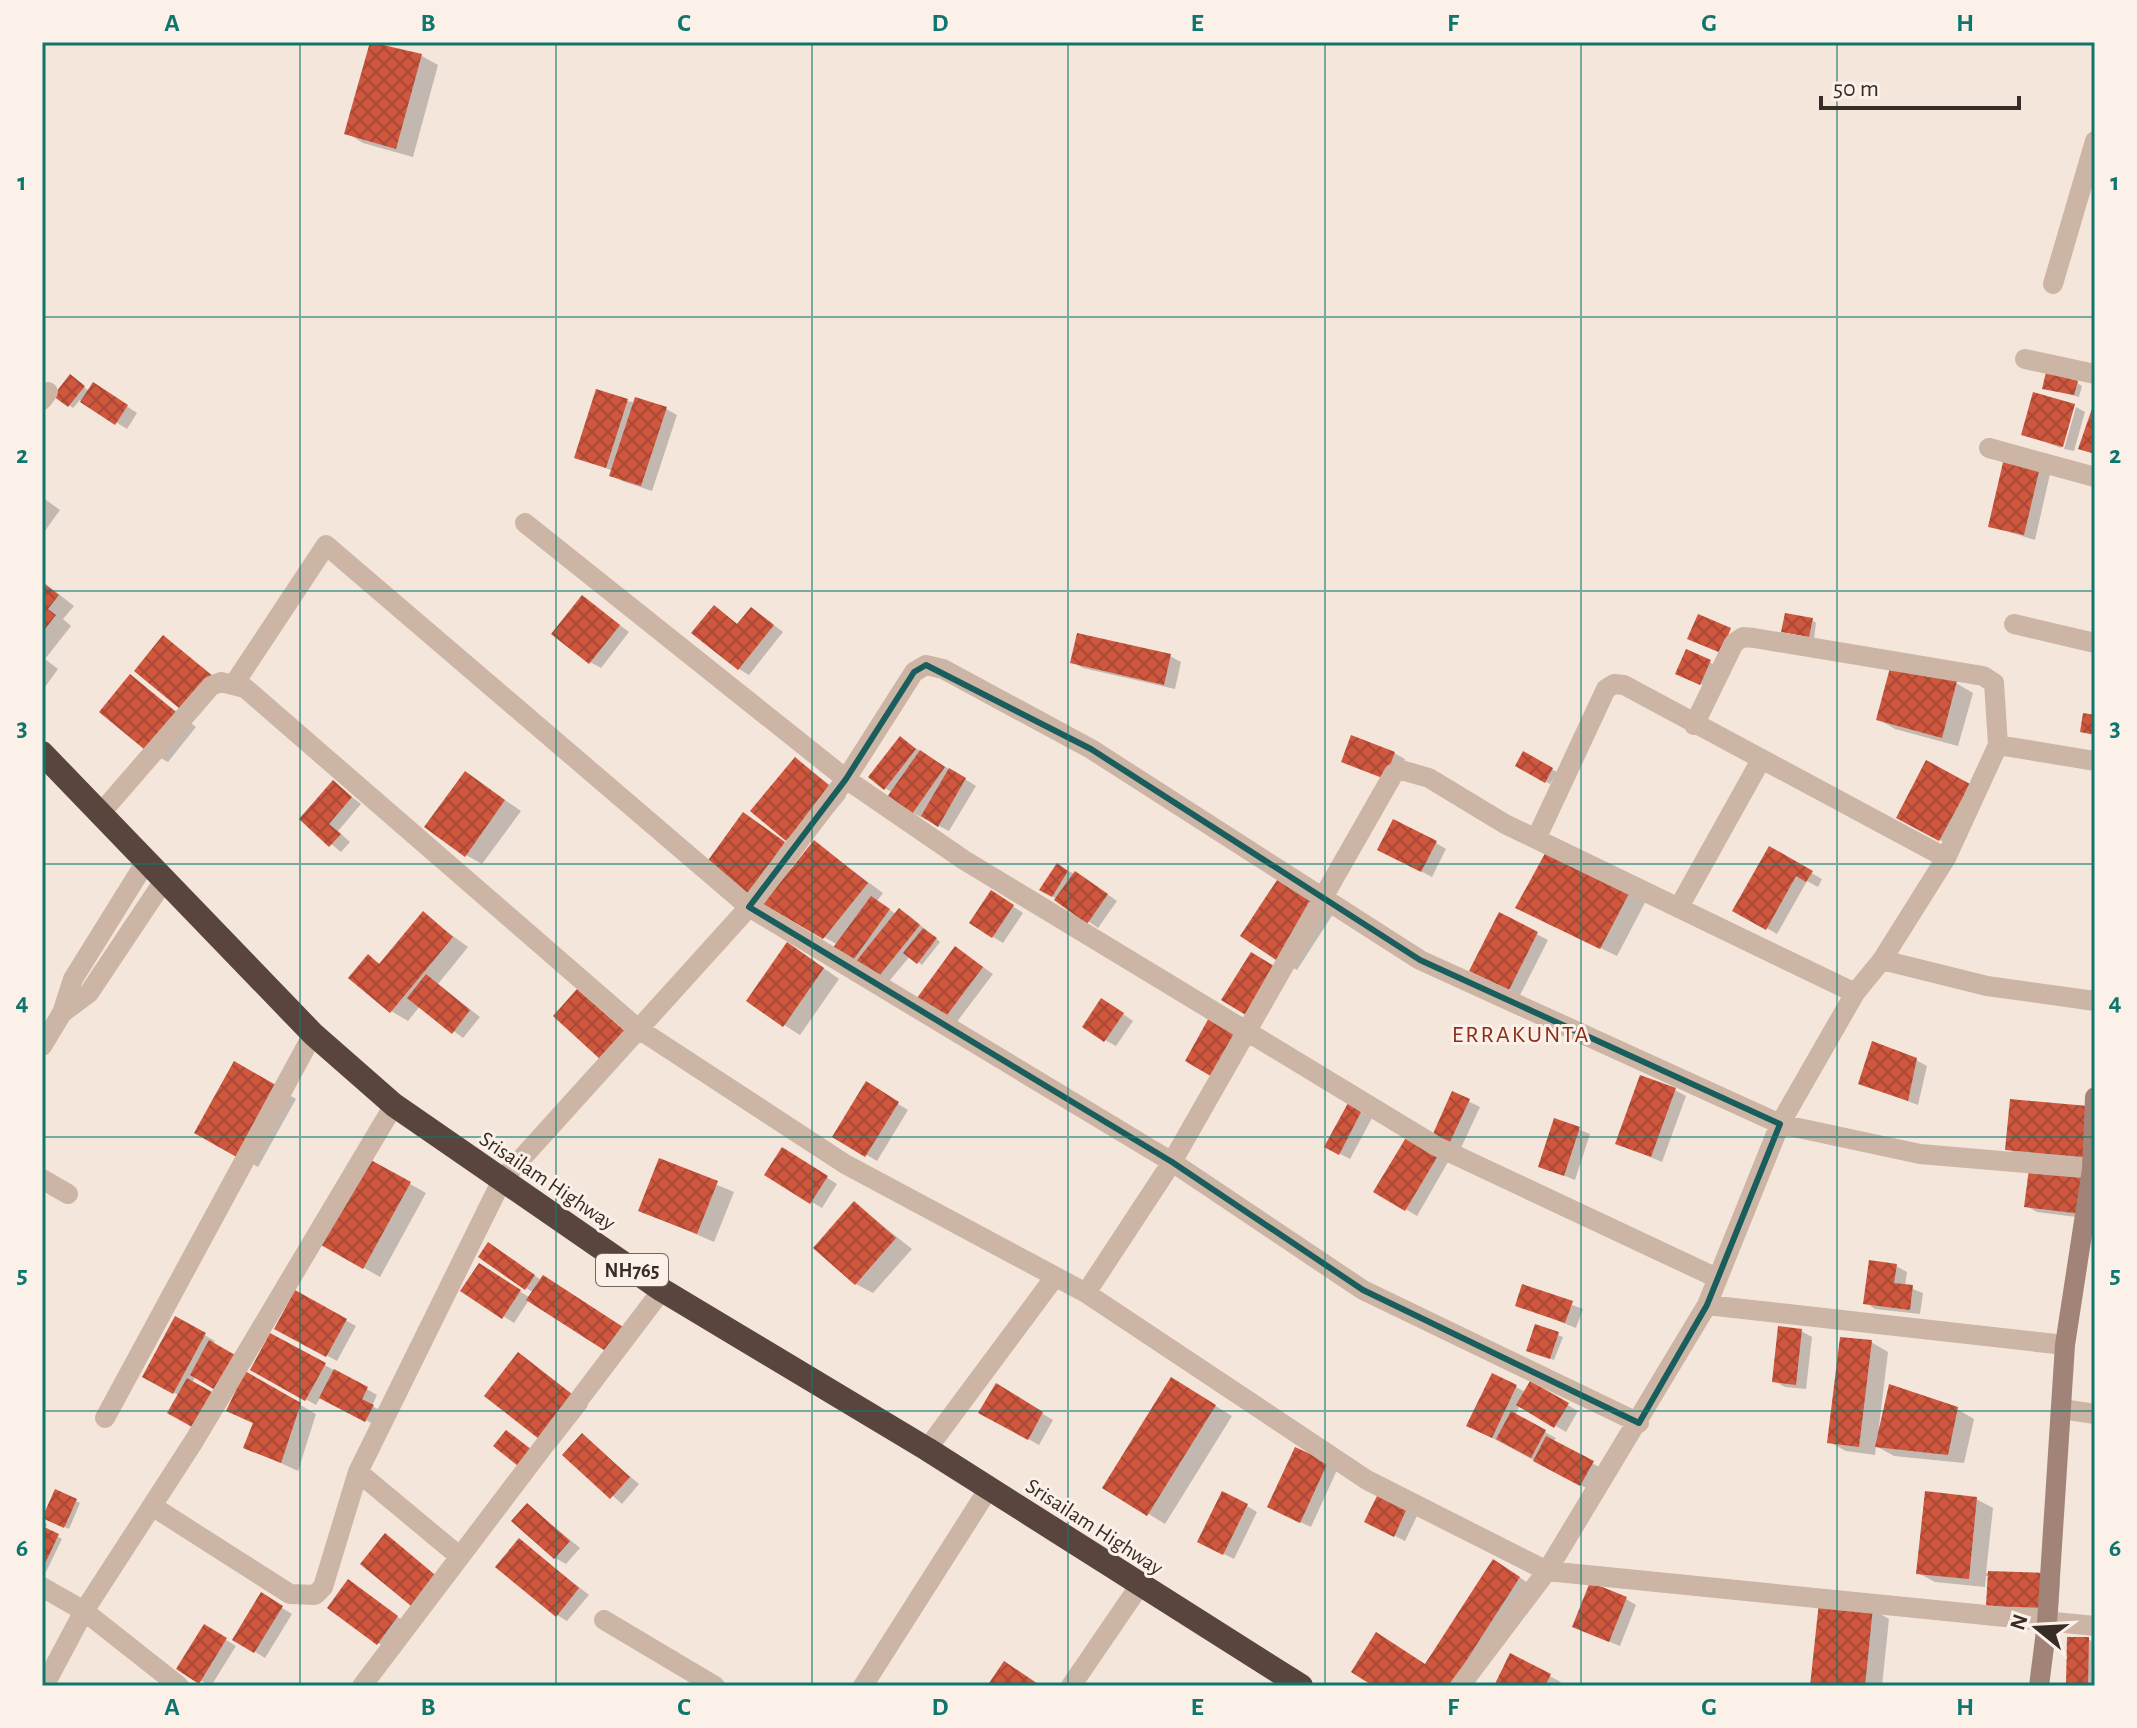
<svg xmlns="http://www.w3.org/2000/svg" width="2137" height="1728" font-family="'Alegreya Sans',sans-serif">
	<defs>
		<pattern id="building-cross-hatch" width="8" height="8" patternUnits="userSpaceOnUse" patternTransform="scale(2)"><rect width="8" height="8" fill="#cf573e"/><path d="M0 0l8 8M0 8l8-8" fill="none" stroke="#a94834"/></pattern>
	</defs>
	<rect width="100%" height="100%" fill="#f4e6db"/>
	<path fill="#0003" d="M372 42 422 56 438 65 413 157 363 143 347 133Z
		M75 380 89 391H104L137 413 127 429 80 400 73 408 69 405Z
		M2077 383 2082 386 2079 397 2045 388Z
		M627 401 666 409 677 415 652 491 622 481 612 475 613 471 577 457Z
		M2073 405 2061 448 2024 434Z
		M2076 407 2085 412 2074 451 2064 449Z
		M2006 460 2050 474 2035 540 1990 526Z
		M42 497 60 510 42 535Z
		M42 581 74 606 63 619 71 626 45 659 58 669 42 691Z
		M583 597 629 632 601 668 590 662Z
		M714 607 739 625 762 616 783 632 749 675 739 669Z
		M1812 620 1816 623 1814 639 1783 631Z
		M1078 635 1170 656 1181 662 1175 689 1083 668 1072 662Z
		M1687 652 1715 665 1705 686 1677 673Z
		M131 677 196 727 168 762 151 753Z
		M1956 683 1973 693 1958 746 1895 729 1878 719Z
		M901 739 976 786 949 831 913 813 890 797 893 793 885 788Z
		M1394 753 1405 759 1396 783 1343 761Z
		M1524 754 1557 772 1550 784 1517 765Z
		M795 759 846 797 804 848 787 839Z
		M466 773 521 811 482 864 466 855Z
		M333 782 361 804 338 831 350 842 341 852 301 819Z
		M1969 786 1956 849 1915 826Z
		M744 815 800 853 788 870 790 872 814 842 883 893 877 901 896 914 899 910 910 916 940 942 922 965 910 956 886 985 876 979 838 945 764 903Z
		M1436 843 1446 849 1432 877 1390 855Z
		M1769 849 1822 879 1818 887 1807 881 1777 934 1735 910Z
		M1548 850 1648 897 1617 956 1534 916Z
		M1057 866 1086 879 1117 901 1098 928 1042 889Z
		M1281 877 1335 911 1297 970 1280 960Z
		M1002 899 1023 913 1003 943 993 937Z
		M423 914 468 947 438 984 480 1017 463 1038 420 1006 408 1021 391 1011 368 957 381 964Z
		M1500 915 1548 940 1520 995 1482 976Z
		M956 948 993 974 953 1027 916 1001Z
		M804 954 839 979 800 1035 784 1025Z
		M1112 1006 1133 1021 1116 1046 1105 1040Z
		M1916 1060 1927 1066 1918 1105 1860 1083Z
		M235 1064 296 1099 258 1167 197 1132Z
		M866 1084 908 1110 877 1161 835 1136Z
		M1675 1090 1686 1096 1662 1162 1617 1143Z
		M1453 1094 1480 1107 1461 1148 1434 1135Z
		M1349 1106 1372 1118 1350 1159 1327 1147Z
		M2095 1113V1165L2024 1158 2007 1149Z
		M1555 1120 1590 1134 1575 1180 1540 1166Z
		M1408 1138 1448 1162 1417 1216 1376 1191Z
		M782 1149 837 1184 822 1208 767 1175Z
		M369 1161 426 1193 380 1277 324 1245Z
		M660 1161 734 1192 714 1242 640 1210Z
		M2095 1183 2092 1219 2037 1212 2026 1206Z
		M854 1203 912 1249 873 1293 856 1284 816 1247Z
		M499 1251 541 1280 529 1300 514 1323 463 1290 490 1271 530 1298 534 1293 526 1288Z
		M1896 1266 1907 1272 1905 1286 1923 1293 1920 1314 1875 1309 1865 1302Z
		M1523 1287 1583 1309 1576 1328 1518 1305Z
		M296 1293 356 1326 337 1361 277 1328Z
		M176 1319 215 1341 192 1383 180 1396 145 1377Z
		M1536 1327 1563 1337 1554 1360 1532 1352Z
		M1801 1331 1812 1337 1806 1389 1785 1387 1774 1381Z
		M1871 1342 1888 1352 1879 1426 1957 1409 1974 1419 1964 1463 1894 1456 1876 1446 1875 1455 1846 1451 1829 1442Z
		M519 1354 588 1406 556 1447 540 1437Z
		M325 1365 377 1395 372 1406 384 1412 377 1426 321 1396 316 1405 253 1370Z
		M246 1374 316 1414 298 1471 246 1447 254 1424 228 1410Z
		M1530 1383 1578 1411 1566 1432 1520 1405 1515 1416 1556 1438 1553 1442 1603 1469 1592 1491 1479 1431 1516 1387 1525 1392Z
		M996 1386 1053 1420 1039 1445 981 1412Z
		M1188 1389 1232 1416 1165 1524 1105 1487Z
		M582 1436 639 1484 622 1504 565 1454Z
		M1296 1450 1337 1470 1311 1527 1280 1513Z
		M1379 1494 1418 1514 1405 1541 1377 1527Z
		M1976 1499 1993 1508 1986 1573 2049 1575 2060 1582 2058 1613 1999 1611 1989 1576H1986L1985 1587 1935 1582 1918 1573Z
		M76 1501 80 1503 69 1529 45 1517Z
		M527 1505 580 1548 566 1564 555 1558Z
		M1247 1506 1257 1512 1234 1559 1210 1547Z
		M42 1521 47 1524 45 1530 62 1539 46 1572 42 1570Z
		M520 1541 589 1595 567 1621 557 1615Z
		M1510 1571 1536 1588 1473 1686H1376L1426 1666Z
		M359 1588 407 1624 389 1649 378 1643Z
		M261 1595 292 1614 265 1658 234 1639Z
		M1626 1599 1636 1605 1620 1646 1585 1632Z
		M1872 1609 1889 1619 1882 1686H1812Z
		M205 1627 236 1646 211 1686 179 1669Z
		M2088 1639 2095 1643V1686H2068Z
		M1511 1656 1561 1682 1559 1686H1496Z"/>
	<path fill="url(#building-cross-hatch)" d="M370 42 422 54 396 149 344 134Z
		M2046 372 2078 381 2074 395 2042 389Z
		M70 374 85 386 68 407 53 396Z
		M93 382 128 405 115 425 80 402Z
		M596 389 628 399 606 468 574 458Z
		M2033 392 2075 404 2063 447 2021 435Z
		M635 397 667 407 641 486 609 476Z
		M2095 400V454L2078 449Z
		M2004 458 2040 467 2024 535 1988 527Z
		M42 582 59 595 48 609 56 615 42 633Z
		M582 595 620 625 589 664 551 634Z
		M714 605 737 624 751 607 774 625 738 670 691 633Z
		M1785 613 1813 618 1809 637 1781 632Z
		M1698 614 1731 628 1721 653 1687 639Z
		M1077 633 1171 654 1164 685 1070 663Z
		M163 635 214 677 185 713 134 671Z
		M1686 649 1711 660 1700 685 1675 674Z
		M1891 664 1957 681 1942 738 1876 720Z
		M130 674 181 716 150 754 99 712Z
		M2083 713 2095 715V735L2080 732Z
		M1351 735 1395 752 1385 779 1341 762Z
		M900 736 916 749 884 790 868 777Z
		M920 750 945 767 912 814 887 797Z
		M1523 751 1553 768 1545 783 1515 766Z
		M795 757 831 787 786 841 750 811Z
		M1926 760 1970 784 1939 841 1896 818Z
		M949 768 966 778 938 827 921 816Z
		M465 771 505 800 465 857 424 827Z
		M333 780 352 797 329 824 341 834 329 847 299 819Z
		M743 812 785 842 746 896 704 866Z
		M1393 819 1437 841 1421 872 1377 850Z
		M814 840 868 883 823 939 763 904Z
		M1769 846 1813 871 1806 882 1796 876 1766 930 1732 911Z
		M1548 848 1633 886 1600 949 1515 908Z
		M1057 863 1068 871 1052 897 1039 890Z
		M1075 871 1108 894 1087 924 1054 900Z
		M1281 874 1320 900 1279 962 1240 936Z
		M991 890 1014 905 992 938 969 923Z
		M871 896 890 909 851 963 832 949Z
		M899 908 920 925 875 981 854 964Z
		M423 911 453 937 390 1013 348 978 368 954 379 964Z
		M1499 912 1538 932 1509 990 1469 971Z
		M923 928 937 938 917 964 903 953Z
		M787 942 824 968 783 1027 746 1001Z
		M955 946 983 967 941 1023 914 1002Z
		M1251 952 1279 969 1249 1017 1221 1000Z
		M426 974 470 1010 452 1034 407 998Z
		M577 989 627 1033 602 1061 553 1016Z
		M1101 998 1124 1013 1104 1042 1082 1027Z
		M1211 1014 1240 1031 1214 1078 1185 1061Z
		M1872 1041 1917 1058 1908 1101 1858 1084Z
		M234 1061 281 1088 240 1159 194 1133Z
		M1640 1075 1676 1088 1651 1157 1615 1144Z
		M866 1081 899 1102 865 1157 832 1137Z
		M1452 1091 1470 1099 1449 1144 1432 1136Z
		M2010 1099 2088 1106 2083 1157 2005 1150Z
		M1348 1103 1362 1110 1339 1155 1324 1147Z
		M1554 1118 1580 1127 1564 1176 1538 1167Z
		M1407 1136 1439 1154 1405 1211 1373 1192Z
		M782 1147 828 1176 810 1204 764 1175Z
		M659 1158 718 1181 697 1234 638 1211Z
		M369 1159 411 1182 363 1269 321 1245Z
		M2029 1169 2087 1176 2082 1214 2024 1207Z
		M854 1201 896 1238 855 1285 813 1248Z
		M488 1242 535 1275 525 1290 478 1257Z
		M1869 1260 1897 1264 1894 1283 1913 1285 1910 1310 1863 1304Z
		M479 1263 521 1290 502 1319 460 1291Z
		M543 1275 623 1327 607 1352 526 1300Z
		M1522 1284 1573 1301 1565 1323 1515 1306Z
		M295 1290 347 1319 326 1357 274 1329Z
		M175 1316 206 1333 173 1394 142 1377Z
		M1535 1324 1559 1332 1550 1359 1526 1351Z
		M1778 1326 1802 1329 1796 1385 1772 1382Z
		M270 1333 326 1363 305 1401 250 1370Z
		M1840 1337 1872 1340 1859 1447 1827 1443Z
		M209 1340 235 1355 215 1390 190 1375Z
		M518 1352 573 1395 539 1439 484 1396Z
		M334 1369 368 1387 362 1399 374 1405 365 1422 319 1398Z
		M245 1371 301 1403 281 1463 243 1448 253 1423 226 1411Z
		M1492 1373 1517 1385 1492 1438 1466 1426Z
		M1171 1377 1216 1405 1147 1516 1102 1488Z
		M187 1378 212 1392 192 1427 167 1413Z
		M1530 1381 1569 1403 1554 1428 1516 1405Z
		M996 1383 1043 1412 1028 1440 978 1413Z
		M1889 1384 1958 1407 1948 1455 1875 1447Z
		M1511 1411 1546 1430 1531 1458 1496 1439Z
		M506 1430 536 1453 523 1470 493 1446Z
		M582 1433 630 1477 610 1499 562 1455Z
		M1546 1436 1594 1461 1580 1486 1533 1461Z
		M1295 1447 1328 1462 1300 1523 1267 1507Z
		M55 1489 77 1499 64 1528 42 1518Z
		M1222 1491 1248 1504 1223 1555 1197 1542Z
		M1925 1491 1977 1497 1969 1579 1916 1574Z
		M1379 1492 1408 1506 1394 1537 1364 1522Z
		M527 1503 570 1541 554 1559 511 1521Z
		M42 1526 59 1534 42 1570Z
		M385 1533 440 1579 416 1610 360 1564Z
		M519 1538 579 1588 556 1617 495 1567Z
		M1493 1559 1520 1577 1450 1686H1373L1351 1672 1376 1632 1425 1664Z
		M1988 1571 2050 1573 2048 1608 1986 1606Z
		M348 1579 398 1616 377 1645 327 1608Z
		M1590 1582 1627 1597 1609 1642 1572 1627Z
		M261 1592 283 1606 254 1653 232 1640Z
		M1819 1602 1873 1607 1865 1686H1810Z
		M204 1624 227 1638 199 1684 176 1669Z
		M2067 1637H2089L2088 1686H2066Z
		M1510 1653 1551 1674 1545 1686H1494Z
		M1004 1661 1041 1686H987Z"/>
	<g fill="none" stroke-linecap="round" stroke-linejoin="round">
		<path stroke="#cdb5a6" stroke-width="20" d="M2053 284 2095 141
			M2025 359 2095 374
			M42 400 48 392
			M1989 448 2095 477
			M525 523 846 779 964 860 1436 1146 1717 1278
			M2014 624 2095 643
			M234 684 326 545 749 907 1172 1162 1363 1290 1639 1423
			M1694 725 1734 643 1743 637 1754 638 1983 676 1994 683 1998 745
			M100 814 211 686 221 682 245 688 637 1028 845 1164 1086 1293 1367 1480 1547 1571 2095 1626
			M1537 837 1606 689 1614 684 1624 685 1946 858
			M1679 907 1761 760
			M1882 960 1987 986 2095 1001
			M62 1013 89 993 165 879
			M42 1046 62 1013 73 979 147 860
			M42 1179 68 1194
			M1086 1293 1172 1162 1394 773 1401 770 1429 778 1505 824 1855 993
			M1707 1305 2065 1345
			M2062 1409 2095 1414
			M105 1418 313 1034
			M927 1449 1054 1278
			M358 1472 459 1556
			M152 1506 290 1594 315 1595 323 1587 358 1472 502 1180 749 907 846 779 914 672 926 665 943 669 1091 749 1420 960 1780 1124 1920 1154 2095 1169
			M42 1587 84 1611 179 1686
			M604 1620 715 1686
			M44 1686 84 1611 194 1441 394 1105
			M362 1686 662 1290
			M863 1686 989 1488
			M1071 1686 1140 1585
			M1460 1686 1547 1571 1707 1305 1780 1124 1855 993 1882 960 1946 858 1998 745 2095 761"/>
		<path stroke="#a18377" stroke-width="20" d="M2039 1686 2047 1623 2065 1345 2092 1169 2095 1097"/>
		<path stroke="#5a453e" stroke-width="24" d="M42 753 313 1034 394 1105 662 1290 927 1449 1301 1686"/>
	</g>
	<path fill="none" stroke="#195d5d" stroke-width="6" stroke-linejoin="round" d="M926 665 1091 749 1420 960 1780 1124 1707 1305 1639 1423 1363 1290 1172 1162 749 907 846 779 914 672Z"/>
	<path fill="none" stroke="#0f766e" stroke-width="2" stroke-opacity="0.55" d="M300 42V1686M556 42V1686M812 42V1686M1068 42V1686M1325 42V1686M1581 42V1686M1837 42V1686M42 317H2095M42 591H2095M42 864H2095M42 1137H2095M42 1411H2095"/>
	<g text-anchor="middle" stroke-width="6" stroke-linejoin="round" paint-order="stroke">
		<rect fill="#fbf1e8" stroke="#726761" stroke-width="2" x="596" y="1254" width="72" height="32" rx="6"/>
		<g font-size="20" font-weight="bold" fill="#382c27">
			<text x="632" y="1277">NH765</text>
		</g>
		<g font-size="22" fill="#382c27" stroke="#fbf1e8">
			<text transform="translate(548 1180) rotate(34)" y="8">Srisailam Highway</text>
			<text transform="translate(1095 1526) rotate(33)" y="8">Srisailam Highway</text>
		</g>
		<g font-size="24" letter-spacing="2" fill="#8e2e1a" stroke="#fbf1e8">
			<text x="1521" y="1042">ERRAKUNTA</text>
		</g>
	</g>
	<rect width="2137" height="1728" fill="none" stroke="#fbf1e8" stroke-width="88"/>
	<g transform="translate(2037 1628) rotate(288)" stroke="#fbf1e8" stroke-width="6" paint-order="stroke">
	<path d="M0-6L14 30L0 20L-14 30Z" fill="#382c27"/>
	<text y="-12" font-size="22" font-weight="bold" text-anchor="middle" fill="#382c27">N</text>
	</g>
	<path d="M1821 96v12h198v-12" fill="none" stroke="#382c27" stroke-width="4"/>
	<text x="1833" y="96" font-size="24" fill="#382c27" stroke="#fbf1e8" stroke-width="6" paint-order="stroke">50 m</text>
	<rect x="44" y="44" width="2049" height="1640" fill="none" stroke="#0f766e" stroke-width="3"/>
	<g font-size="26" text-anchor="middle" font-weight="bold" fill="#0f766e">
		<text x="172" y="31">A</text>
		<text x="428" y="31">B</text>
		<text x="684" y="31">C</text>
		<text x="940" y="31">D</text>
		<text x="1197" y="31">E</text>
		<text x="1453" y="31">F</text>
		<text x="1709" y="31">G</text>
		<text x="1965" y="31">H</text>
		<text x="22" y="190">1</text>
		<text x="2115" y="190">1</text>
		<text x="22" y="463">2</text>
		<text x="2115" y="463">2</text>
		<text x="22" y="736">3</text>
		<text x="2115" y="736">3</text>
		<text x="22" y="1010">4</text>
		<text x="2115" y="1010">4</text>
		<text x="22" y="1283">5</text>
		<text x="2115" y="1283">5</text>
		<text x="22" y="1556">6</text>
		<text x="2115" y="1556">6</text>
		<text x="172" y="1715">A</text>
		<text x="428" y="1715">B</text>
		<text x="684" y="1715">C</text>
		<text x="940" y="1715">D</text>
		<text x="1197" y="1715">E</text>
		<text x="1453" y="1715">F</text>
		<text x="1709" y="1715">G</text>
		<text x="1965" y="1715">H</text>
	</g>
</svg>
